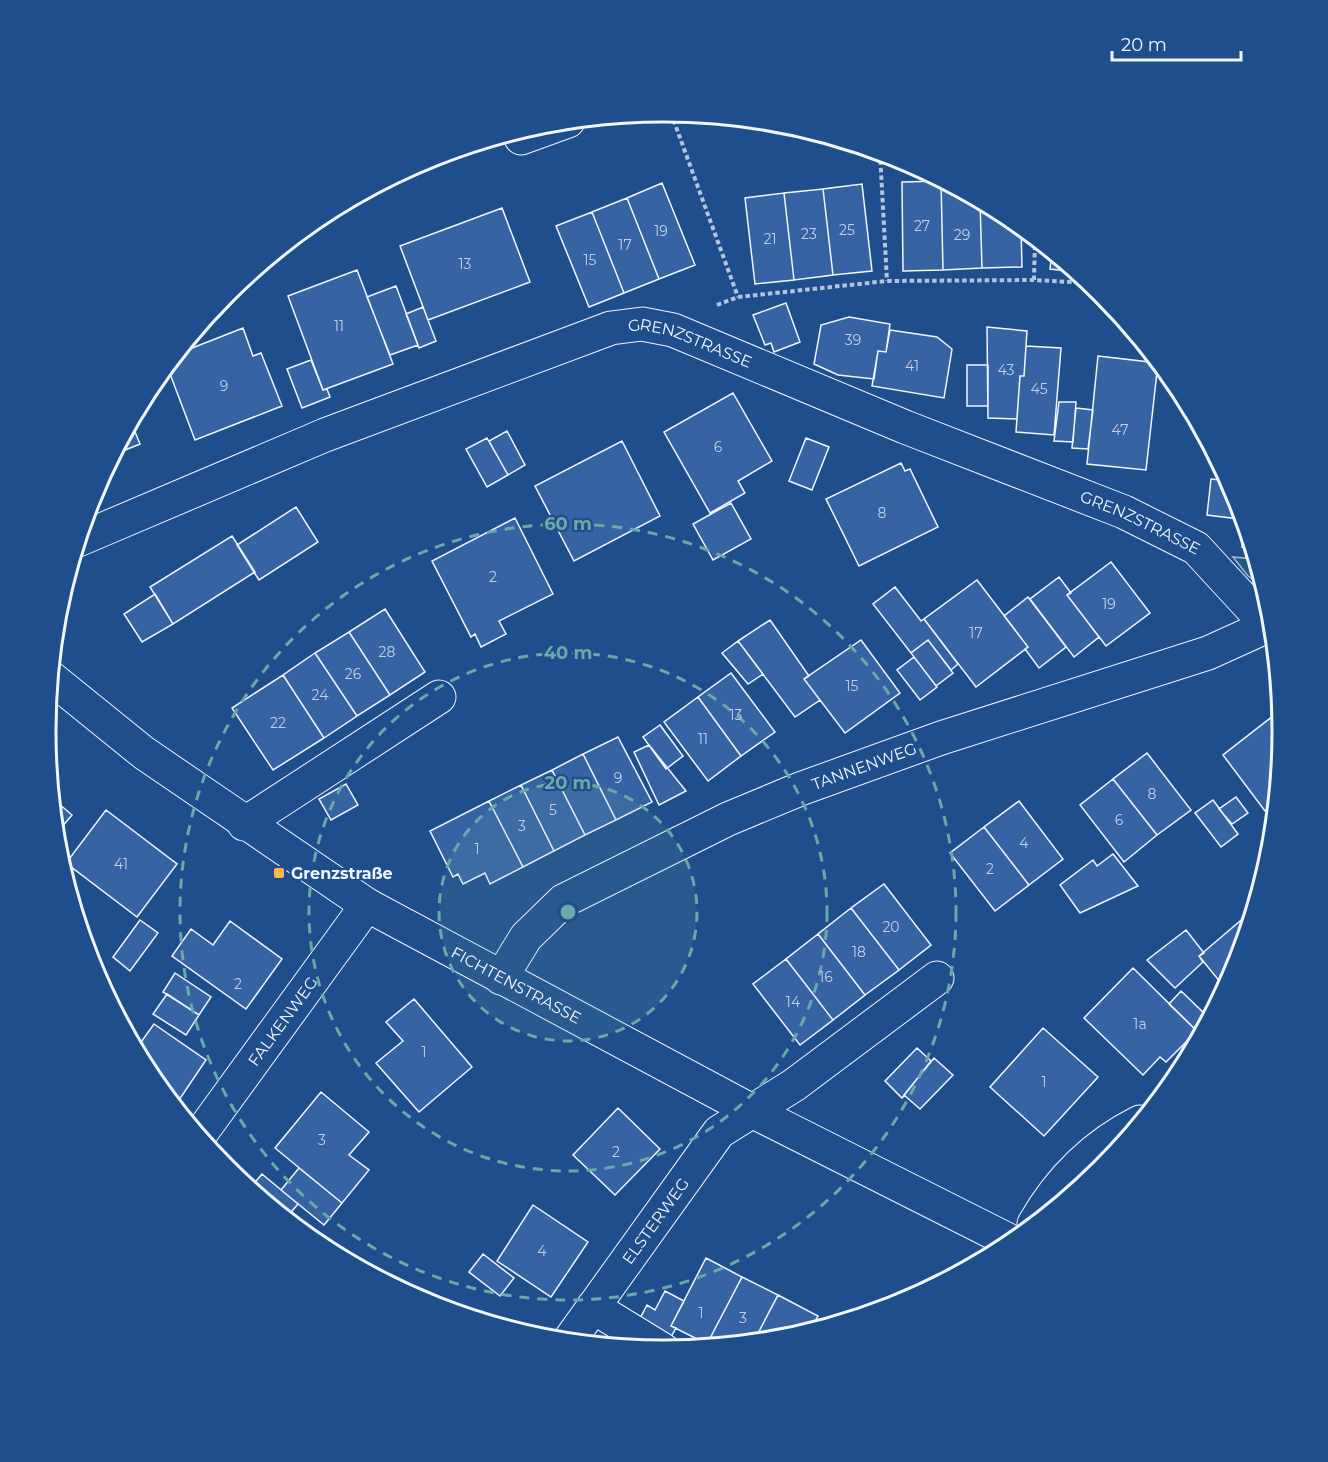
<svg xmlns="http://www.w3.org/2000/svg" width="1328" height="1462" font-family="Montserrat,sans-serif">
	<rect width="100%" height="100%" fill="#1f4e8c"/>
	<path fill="#245a82" stroke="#a8bbd7" stroke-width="1.5" d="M1233 557 1255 559 1264 587 1248 576Z"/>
	<path fill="#3563a3" stroke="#f2f6ff" stroke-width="1.5" d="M941 181 943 270 903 271 902 182Z
		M941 181 980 202 982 268 943 270Z
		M662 183 695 265 659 279 627 198Z
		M862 184 872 271 833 275 823 189Z
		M823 189 833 275 794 280 784 193Z
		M784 193 794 280 755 284 745 198Z
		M627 198 659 279 624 293 592 212Z
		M980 202 1021 227 1022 267 982 268Z
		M502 208 530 282 428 320 400 246Z
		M592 212 624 293 589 307 556 226Z
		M1052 252 1076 272 1050 269Z
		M357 270 393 364 323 390 288 296Z
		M396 286 418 345 390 355 367 297Z
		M786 303 800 342 774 352 771 343 765 345 753 315Z
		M423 307 436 341 419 348 406 314Z
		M849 317 890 324 886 352 878 351 874 379 838 375 814 364 821 325Z
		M987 327 1027 331 1024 376H1020L1017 419 988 418Z
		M243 328 253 356 261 353 282 406 195 440 167 366 177 354Z
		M890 330 937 337 952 349 944 398 872 386 878 351 886 352Z
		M1026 346 1061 348 1054 435 1016 432 1020 376H1024Z
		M1098 356 1158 363 1146 470 1087 464Z
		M311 360 323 390 327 389 330 397 302 408 287 369Z
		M967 365H988V406H967Z
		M733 393 772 461 738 481 745 493 710 513 664 432Z
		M1059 402H1076L1073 442 1054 441Z
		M1076 408 1093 410 1088 449 1072 448Z
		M131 422 140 444 113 455Z
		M507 431 525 465 508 475 489 441Z
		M487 438 508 475 487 487 466 449Z
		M806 438 829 447 812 490 789 481Z
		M622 441 660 516 574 561 535 486Z
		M901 463 905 471 910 469 938 527 859 566 826 499Z
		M1211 479 1229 481 1236 494 1247 529 1238 528 1239 519 1207 515Z
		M731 503 751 539 713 560 693 524Z
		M296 507 318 542 259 580 237 545Z
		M515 518 553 594 499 621 506 634 481 647 475 634 471 637 432 561Z
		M1244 529H1247L1252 548 1242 547Z
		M232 536 255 572 173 624 150 587Z
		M1111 562 1150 613 1106 646 1067 595Z
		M1059 577 1071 593 1067 595 1099 637 1074 657 1030 599Z
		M977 580 1028 647 976 687 924 619Z
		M895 587 921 621 924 619 958 664 951 670 928 640 911 653 873 604Z
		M155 594 173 624 142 642 124 614Z
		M1028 597 1066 647 1039 668 1025 649 1028 647 1004 616Z
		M385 609 425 672 390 695 349 632Z
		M770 620 809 676 804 679 820 700 795 717 738 641Z
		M349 632 390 695 357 716 315 653Z
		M861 640 900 693 845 733 804 679Z
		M928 640 953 673 936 686 911 653Z
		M738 641 763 674 748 684 722 653Z
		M315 653 357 716 324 738 283 675Z
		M914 657 937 687 920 700 897 670Z
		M731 673 775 732 741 756 698 697Z
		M283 675 324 738 273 770 232 708Z
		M698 697 741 756 708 781 664 722Z
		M1273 716 1283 731 1276 803 1265 811 1223 755Z
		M660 725 683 756 666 769 643 737Z
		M618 737 652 802 616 820 583 754Z
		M649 745 686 791 659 805 634 752Z
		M1147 753 1191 810 1157 835 1113 779Z
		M583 754 616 820 585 835 552 770Z
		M552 770 585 835 554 851 521 785Z
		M1113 779 1157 835 1124 862 1080 805Z
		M346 784 358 805 331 820 319 799Z
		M521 785 554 851 523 867 489 801Z
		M51 797 72 815 55 835Z
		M1236 797 1248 813 1232 824 1219 809Z
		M1213 800 1238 834 1221 847 1195 813Z
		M489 801 523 867 490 884 485 873 463 884 458 874 453 877 430 831Z
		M1019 801 1063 859 1029 885 984 827Z
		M106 810 177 864 137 917 66 863Z
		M984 827 1029 885 995 911 950 853Z
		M1113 854 1138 886 1080 913 1060 885 1093 860 1097 866Z
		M884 884 931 945 899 970 851 908Z
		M851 908 899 970 865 995 818 934Z
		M1253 910 1236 968 1225 988 1199 956Z
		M140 920 158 933 130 971 113 957Z
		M230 921 282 959 246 1009 172 956 191 929 213 945Z
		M1186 930 1204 953 1199 956 1203 962 1175 988 1147 960Z
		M818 934 865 995 833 1020 786 959Z
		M786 959 833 1020 800 1045 753 984Z
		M1133 968 1197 1031 1166 1062 1160 1057 1143 1075 1084 1018Z
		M175 973 211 997 199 1015 163 992Z
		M1181 991 1209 1018 1200 1034 1169 1004Z
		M167 994 199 1015 186 1035 153 1014Z
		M414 999 472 1067 419 1112 376 1063 403 1041 386 1022Z
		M154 1024 206 1060 175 1106 149 1075 136 1049Z
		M1043 1028 1098 1077 1044 1136 990 1087Z
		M917 1048 931 1061 902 1098 885 1081Z
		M934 1058 953 1075 920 1109 904 1095Z
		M321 1092 369 1132 349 1155 369 1170 342 1203 275 1148Z
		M618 1108 660 1149 615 1195 573 1155Z
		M299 1168 342 1203 324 1225 281 1190Z
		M262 1174 298 1204 286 1218 250 1188Z
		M533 1205 588 1242 551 1297 497 1261Z
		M483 1254 514 1278 500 1296 469 1272Z
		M706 1258 742 1277 707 1344 671 1326Z
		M742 1277 778 1295 754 1341 709 1346 707 1344Z
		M665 1291 684 1301 671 1326 676 1328 667 1344 635 1328 647 1305 655 1310Z
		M778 1295 818 1316 810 1330 784 1338 754 1341Z"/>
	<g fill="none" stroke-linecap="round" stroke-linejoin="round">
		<defs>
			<g id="minor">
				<path d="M521 138 568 121"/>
				<path id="s1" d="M78 540 325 435 611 328 642 324 673 330 905 427 1124 512 1196 548 1268 626"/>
				<path id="s2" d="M50 677 144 753 367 905 750 1110 1012 1242"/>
				<path d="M244 824 439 697"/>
				<path id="s3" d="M501 978 526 937 563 901 728 819 800 789 941 738 1208 653 1272 624"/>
				<path id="s4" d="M199 1136 367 905"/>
				<path d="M1034 1224C1059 1180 1094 1145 1140 1122"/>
				<path d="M593 1307 663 1350"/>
				<path id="s5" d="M569 1341 719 1132 794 1085 937 978"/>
			</g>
		</defs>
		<use href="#minor" stroke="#f2f6ff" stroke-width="35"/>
		<path stroke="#b3c4dc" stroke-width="4" stroke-dasharray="4.5 3" stroke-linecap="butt" d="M671 113 738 297
			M880 153 887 281
			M1034 280 1035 239
			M717 305 738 297 887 281 1034 280 1089 283"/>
		<use href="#minor" stroke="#1f4e8c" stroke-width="33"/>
	</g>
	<circle cx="568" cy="912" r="129" fill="#6aa9a8" fill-opacity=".12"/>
	<g fill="none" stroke="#6aa9a8" stroke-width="3" stroke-dasharray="10 8">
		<circle cx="568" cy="912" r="129"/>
		<circle cx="568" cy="912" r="259"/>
		<circle cx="568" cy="912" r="388"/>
	</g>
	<rect fill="#ffb74d" stroke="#1f4e8c" stroke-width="2" x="273" y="867" width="12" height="12" rx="3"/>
	<g text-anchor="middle" stroke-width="4.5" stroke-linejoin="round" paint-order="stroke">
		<g font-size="14" fill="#c3d1e8">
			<text x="922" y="231">27</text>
			<text x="847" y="235">25</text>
			<text x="661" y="236">19</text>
			<text x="809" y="239">23</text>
			<text x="962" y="240">29</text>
			<text x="770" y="244">21</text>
			<text x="625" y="250">17</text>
			<text x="590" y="265">15</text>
			<text x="465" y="269">13</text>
			<text x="339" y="331">11</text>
			<text x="853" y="345">39</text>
			<text x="912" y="371">41</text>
			<text x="1006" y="375">43</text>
			<text x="224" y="391">9</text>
			<text x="1039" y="394">45</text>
			<text x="1120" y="435">47</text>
			<text x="718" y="452">6</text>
			<text x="882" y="518">8</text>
			<text x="493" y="582">2</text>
			<text x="1109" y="609">19</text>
			<text x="976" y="638">17</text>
			<text x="387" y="657">28</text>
			<text x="353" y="679">26</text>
			<text x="852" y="691">15</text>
			<text x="320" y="700">24</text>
			<text x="736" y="720">13</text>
			<text x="278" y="728">22</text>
			<text x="703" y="744">11</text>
			<text x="618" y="783">9</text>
			<text x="1152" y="799">8</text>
			<text x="553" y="815">5</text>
			<text x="1119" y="825">6</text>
			<text x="522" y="831">3</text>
			<text x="1024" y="848">4</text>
			<text x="477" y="854">1</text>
			<text x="121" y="869">41</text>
			<text x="990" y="874">2</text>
			<text x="891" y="932">20</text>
			<text x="859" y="957">18</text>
			<text x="826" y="982">16</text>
			<text x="238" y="989">2</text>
			<text x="793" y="1007">14</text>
			<text x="1140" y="1029">1a</text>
			<text x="424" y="1057">1</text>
			<text x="1044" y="1087">1</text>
			<text x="322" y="1145">3</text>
			<text x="616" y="1157">2</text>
			<text x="542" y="1256">4</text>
			<text x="701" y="1318">1</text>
			<text x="743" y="1323">3</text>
		</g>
		<g font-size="16" fill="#f2f6ff" stroke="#1f4e8c">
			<text dy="6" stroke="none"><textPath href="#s1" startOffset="656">GRENZSTRASSE</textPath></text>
			<text dy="6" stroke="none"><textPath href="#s1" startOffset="1142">GRENZSTRASSE</textPath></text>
			<text dy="6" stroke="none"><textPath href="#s3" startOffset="430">TANNENWEG</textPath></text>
			<text dy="6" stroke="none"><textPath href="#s2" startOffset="560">FICHTENSTRASSE</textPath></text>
			<text dy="6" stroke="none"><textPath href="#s4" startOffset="142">FALKENWEG</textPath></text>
			<text dy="6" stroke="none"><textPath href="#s5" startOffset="148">ELSTERWEG</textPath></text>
		</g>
		<g font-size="16" font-weight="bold" fill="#f2f6ff" stroke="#1f4e8c" text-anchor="start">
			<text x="291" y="879">Grenzstraße</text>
		</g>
	</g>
	<path d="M0 0H1328V1462H0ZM664 122H664A608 608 0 0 1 1272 730V732A608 608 0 0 1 664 1340H664A608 608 0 0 1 56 732V730A608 608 0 0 1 664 122Z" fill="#1f4e8c" fill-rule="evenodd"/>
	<path fill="none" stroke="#f2f6ff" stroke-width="3" d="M664 122H664A608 608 0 0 1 1272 730V732A608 608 0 0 1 664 1340H664A608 608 0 0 1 56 732V730A608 608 0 0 1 664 122Z"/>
	<circle cx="568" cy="912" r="9" fill="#6aa9a8" stroke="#1f4e8c" stroke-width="3"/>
	<g font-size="18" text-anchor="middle" font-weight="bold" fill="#6aa9a8" stroke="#1f4e8c" stroke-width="4.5" stroke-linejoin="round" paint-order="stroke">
		<text x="568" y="530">60 m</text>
		<text x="568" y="659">40 m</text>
		<text x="568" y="789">20 m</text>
	</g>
	<path d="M1112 51v9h129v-9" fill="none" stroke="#f2f6ff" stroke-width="3"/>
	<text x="1121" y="51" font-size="18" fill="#f2f6ff" stroke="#1f4e8c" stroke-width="4.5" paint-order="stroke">20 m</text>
</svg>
